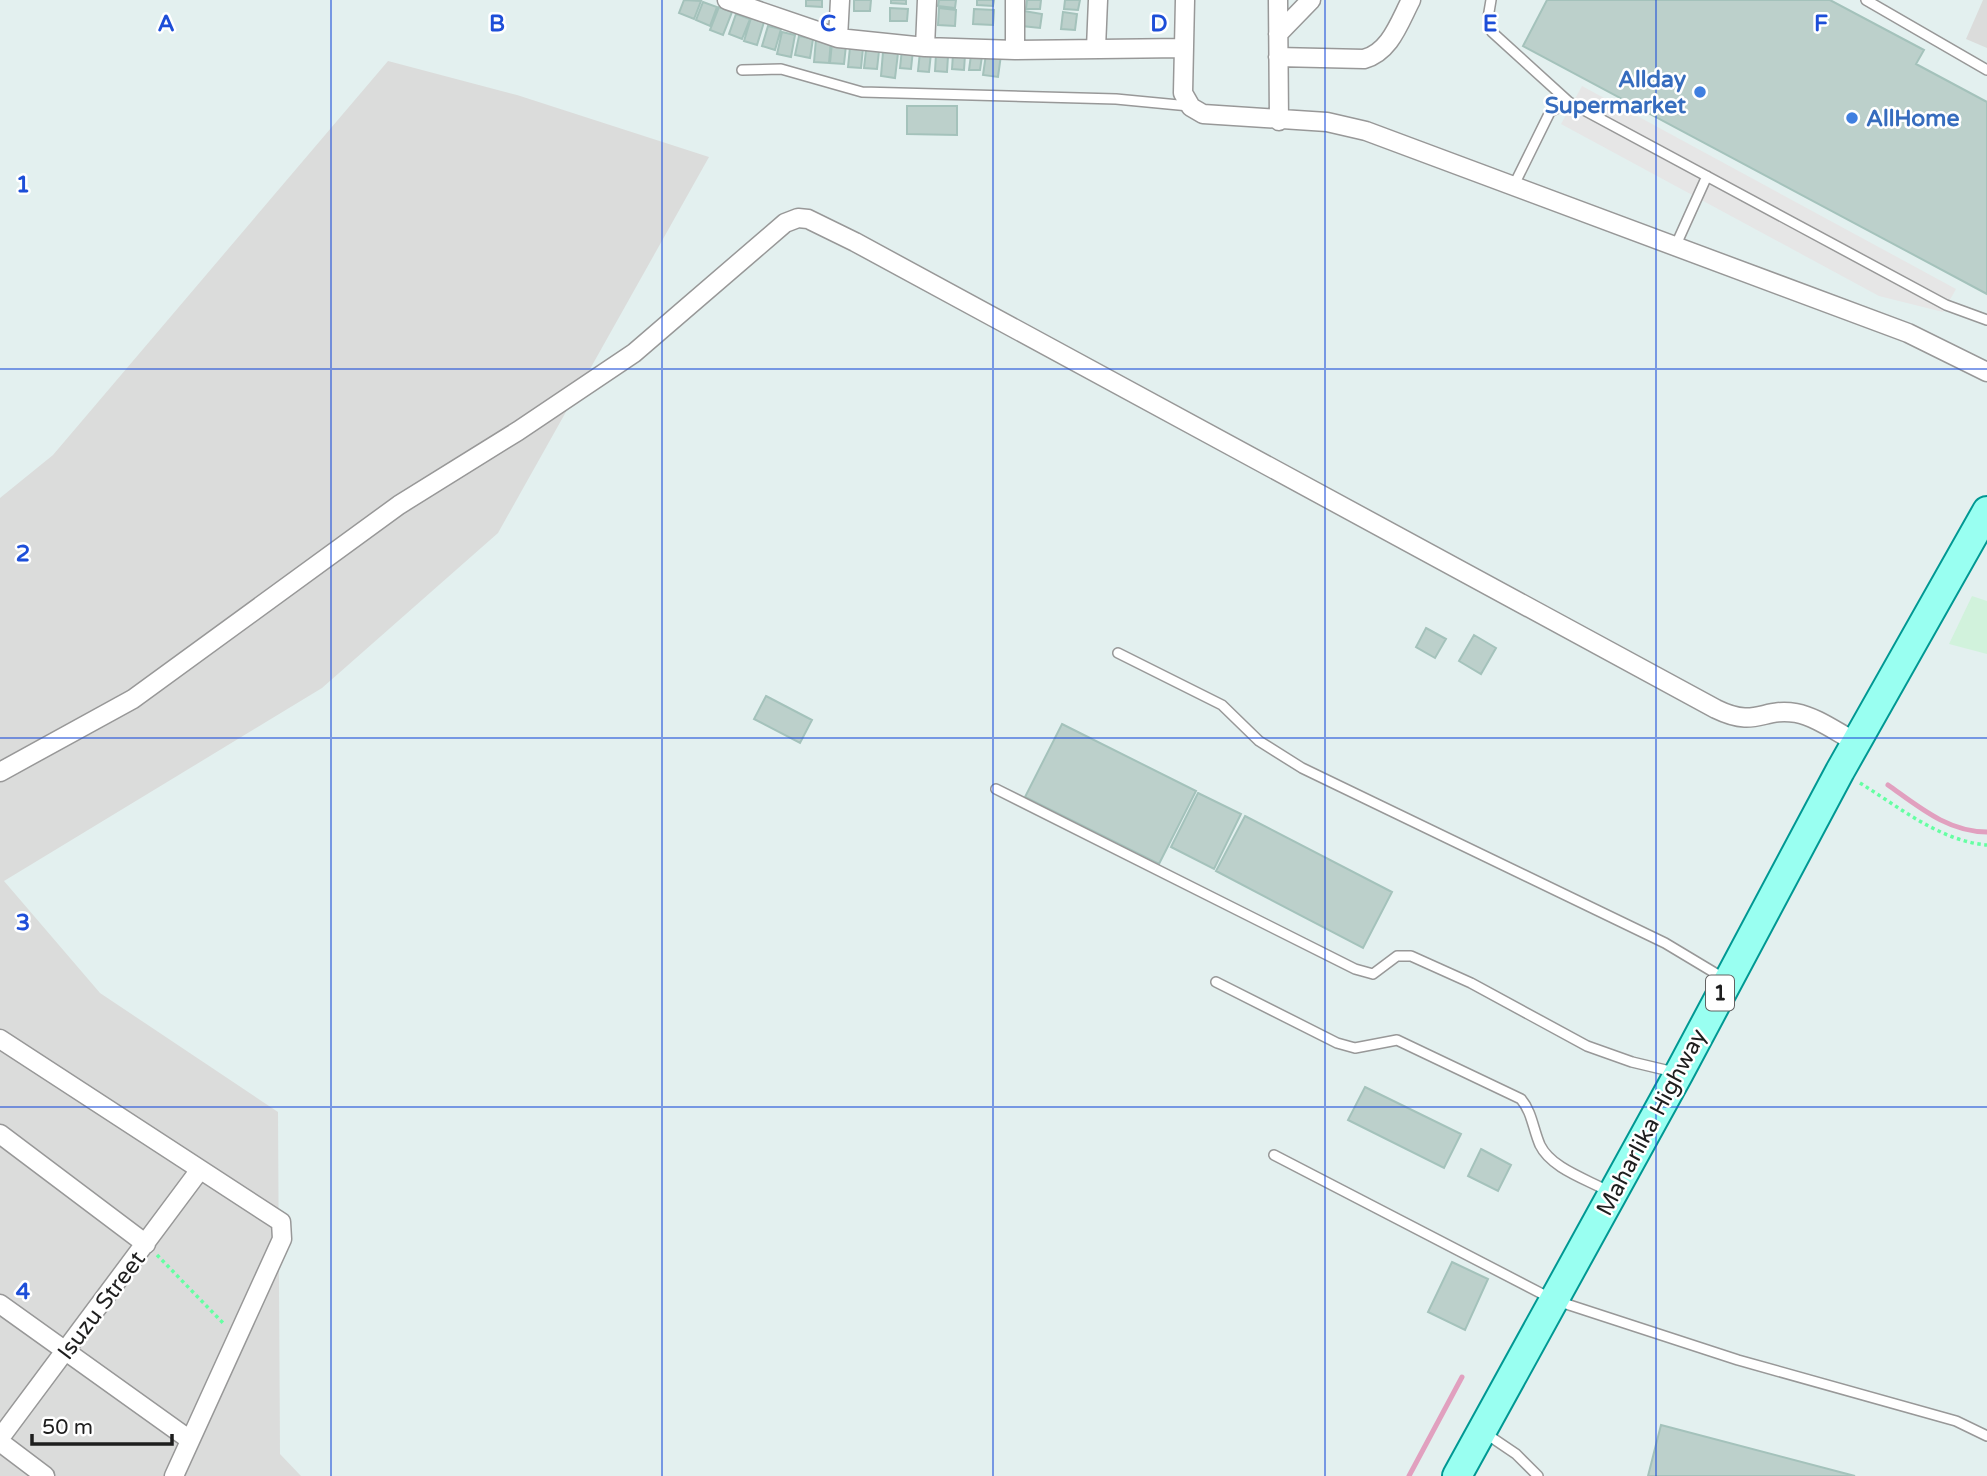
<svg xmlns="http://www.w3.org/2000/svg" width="1987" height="1476" font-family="'Varela Round',sans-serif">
	<rect width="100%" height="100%" fill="#e3f0ef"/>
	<path fill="#dbdcdb" d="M1983 0H1987V48L1966 39Z
		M388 61 517 95 709 157 498 533 322 688 4 881 100 993 278 1112 280 1454 301 1476H0V498L53 455Z"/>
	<path fill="#d1f2dc" d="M1972 596 1987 601V654L1949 644Z"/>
	<path fill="#e6e6e6" d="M1582 86 1956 289 1943 312 1879 296 1561 124Z"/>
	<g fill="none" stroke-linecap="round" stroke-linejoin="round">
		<path stroke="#e1a0bf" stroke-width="5" d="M1888 785C1919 807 1948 832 1987 832
			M1409 1476 1462 1377"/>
	</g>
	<path fill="#bcd0cb" stroke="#a4c2bb" stroke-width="2" d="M684 0 701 1 694 19 679 13Z
		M806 0H822V7L806 6Z
		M854 0H871L870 11H854Z
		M891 0H906V4L891 3Z
		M939 0H956L955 8 938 6Z
		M977 0H994L993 6 977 5Z
		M1027 0H1041L1040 9H1026Z
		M1065 0H1080L1078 10 1064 9Z
		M1547 0H1830L1924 50 1916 64 1987 102V294L1523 46Z
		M703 2 717 7 710 26 696 20Z
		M719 7 732 12 723 35 710 30Z
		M890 8 908 9 907 21H890Z
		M939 8 956 10 955 26 938 25Z
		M974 9 994 10 993 25 973 24Z
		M1024 11 1042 14 1040 28 1022 26Z
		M1063 12 1077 14 1075 30 1061 29Z
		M736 14 750 19 742 39 729 34Z
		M751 18 764 22 757 45 744 41Z
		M768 26 781 29 775 50 762 46Z
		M782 32 795 35 791 57 777 54Z
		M799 36 813 39 810 58 795 55Z
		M816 39 831 40 829 63 814 62Z
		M832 43 846 45 844 64 830 63Z
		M850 47 863 48 861 68 848 67Z
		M902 49 913 50 911 69 900 68Z
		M866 50 879 51 877 69 864 68Z
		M883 52 898 53 895 78 881 76Z
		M920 52 931 53 929 72 918 71Z
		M936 54 948 56 947 72 935 71Z
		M953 54 965 55 964 70 952 69Z
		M986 54 1001 55 998 77 983 75Z
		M971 55 982 56 980 70H969Z
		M907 106H957V135L907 134Z
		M1426 628 1446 639 1435 658 1416 647Z
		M1474 635 1496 648 1481 674 1459 661Z
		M766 696 812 720 800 743 754 719Z
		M1062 724 1196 791 1159 864 1025 797Z
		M1198 793 1241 814 1214 869 1171 847Z
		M1245 816 1392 892 1363 948 1216 871Z
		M1365 1087 1461 1134 1444 1168 1348 1120Z
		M1481 1149 1511 1165 1498 1191 1468 1176Z
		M1452 1262 1488 1279 1465 1330 1428 1312Z
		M1661 1425 1855 1476H1648Z"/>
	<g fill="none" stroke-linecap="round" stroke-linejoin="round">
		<defs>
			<path id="service" d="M1491 0 1488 18 1492 32 1569 102 1550 112 1514 185
				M1866 0 1987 70
				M742 70 781 69 862 92 1116 99 1189 106
				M1569 102 1946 305 1987 320
				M1675 247 1707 176
				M1118 653 1222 705 1259 741 1302 768 1665 943 1725 979
				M996 789 1355 969 1373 974 1397 956H1411L1471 983 1587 1046 1632 1062 1674 1072
				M1216 982 1337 1043 1355 1048 1397 1040 1521 1099C1532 1112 1533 1129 1540 1145 1551 1168 1586 1179 1608 1191
				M1274 1155 1554 1300 1738 1360 1956 1421 1987 1436
				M1485 1433 1516 1454 1538 1476"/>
			<path id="minor" d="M727 0 838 38 925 47 1015 50 1183 48
				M1185 0 1183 93 1191 107 1203 114 1327 122 1366 131 1908 333 1987 372
				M1278 0 1279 121
				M1278 34 1311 0
				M838 38 840 0
				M925 47 927 0
				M1096 48 1098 0
				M1015 50V0
				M1278 57 1364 59C1390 52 1399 23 1411 0
				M0 772 133 699 399 505 518 431 634 353 785 223 798 218 808 219 855 242 1716 709C1757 729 1762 707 1796 713 1817 717 1838 733 1856 742
				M0 1039 281 1222 282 1239 174 1476
				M0 1134 146 1244
				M0 1304 190 1440
				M0 1438 199 1171
				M0 1442 45 1476"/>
			<path id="primary" d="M1457 1476 1679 1073 1840 771 1987 511"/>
		</defs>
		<use href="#service" stroke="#989898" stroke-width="12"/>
		<use href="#minor" stroke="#989898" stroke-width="21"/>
		<use href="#primary" stroke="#009893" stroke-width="32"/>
		<path stroke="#65ffa3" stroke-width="3.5" stroke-dasharray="3.5 3.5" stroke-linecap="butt" d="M1860 783C1899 807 1940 841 1987 845
			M157 1255 225 1325"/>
		<use href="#service" stroke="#fff" stroke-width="9"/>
		<use href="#minor" stroke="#fff" stroke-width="18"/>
		<use href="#primary" stroke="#99fff1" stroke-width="28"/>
	</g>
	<path fill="none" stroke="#1d4ed8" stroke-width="2" stroke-opacity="0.55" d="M331 0V1476M662 0V1476M993 0V1476M1325 0V1476M1656 0V1476M0 369H1987M0 738H1987M0 1107H1987"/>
	<g fill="#3f7fe0" stroke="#fff" stroke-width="2.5">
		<circle cx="1700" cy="92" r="7"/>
		<circle cx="1852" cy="118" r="7"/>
	</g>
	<g text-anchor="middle" stroke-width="5" stroke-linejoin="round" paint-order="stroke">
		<rect fill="#fff" stroke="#626262" stroke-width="2" x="1706" y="975.5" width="28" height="35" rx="5"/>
		<g font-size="21" font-weight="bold" fill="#1e1e1e">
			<text x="1720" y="1000">1</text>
		</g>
		<g font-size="23" font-weight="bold" fill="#366cbe" stroke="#fff" text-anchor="end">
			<text x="1686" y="87">Allday<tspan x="1686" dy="26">Supermarket</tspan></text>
			<text x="1866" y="126" text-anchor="start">AllHome</text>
		</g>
		<g font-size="23" fill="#1e1e1e" stroke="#fff">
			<text transform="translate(1651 1122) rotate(-62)" y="8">Maharlika Highway</text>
			<text transform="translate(101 1305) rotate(-53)" y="8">Isuzu Street</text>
		</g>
	</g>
	<g font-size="23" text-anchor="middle" font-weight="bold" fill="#1d4ed8" stroke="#fff" stroke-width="5" stroke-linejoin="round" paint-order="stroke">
		<text x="166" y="31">A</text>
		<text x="497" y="31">B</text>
		<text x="828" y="31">C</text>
		<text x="1159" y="31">D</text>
		<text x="1490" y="31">E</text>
		<text x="1821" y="31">F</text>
		<text x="23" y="192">1</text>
		<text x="23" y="561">2</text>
		<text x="23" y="930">3</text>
		<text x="23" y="1299">4</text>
	</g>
	<path d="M32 1434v10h140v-10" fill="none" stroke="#1e1e1e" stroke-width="3.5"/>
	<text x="42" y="1434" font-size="21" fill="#1e1e1e" stroke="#ffffff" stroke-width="5" paint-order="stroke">50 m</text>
</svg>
